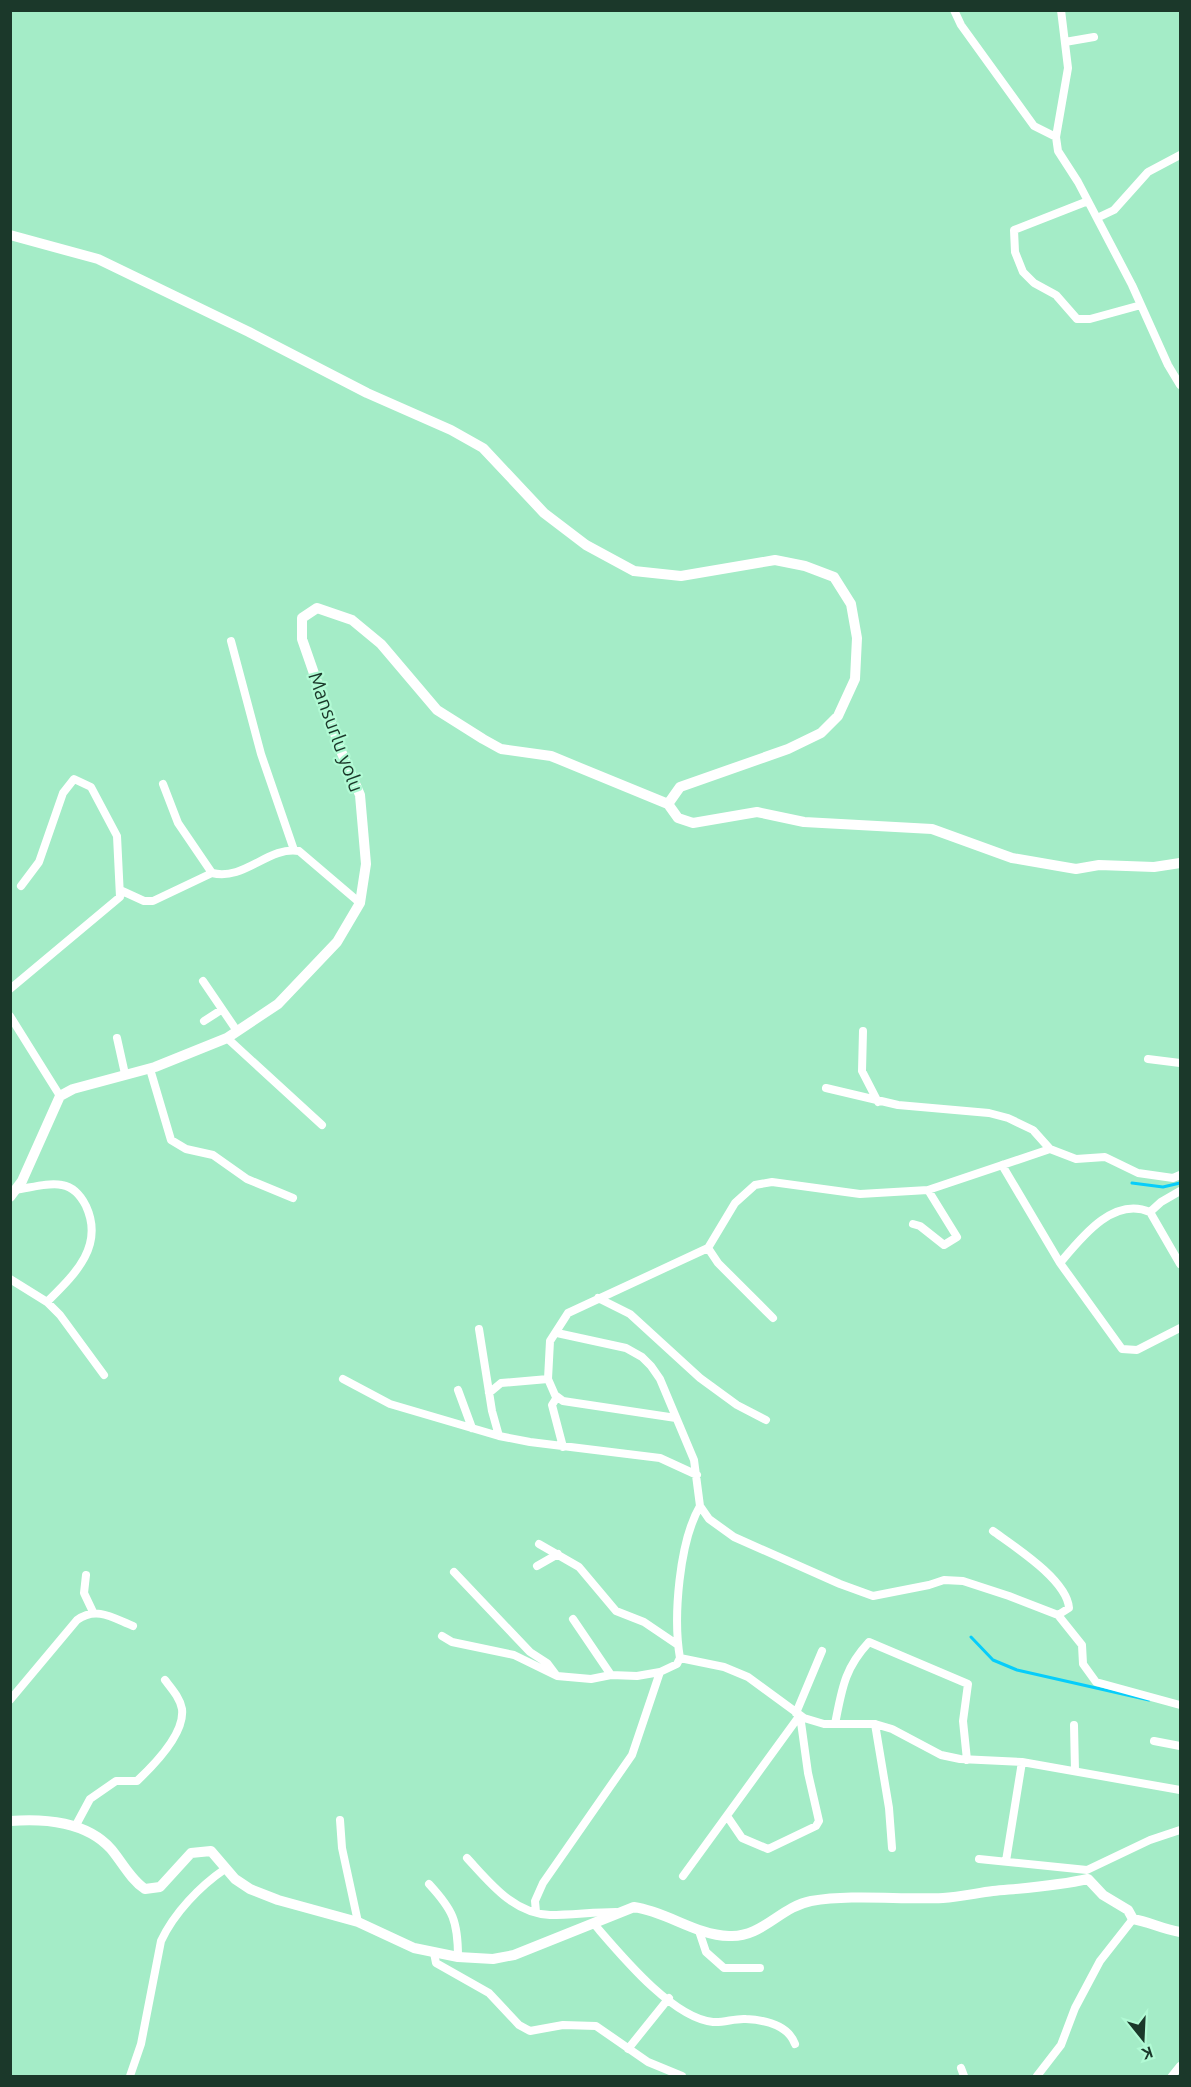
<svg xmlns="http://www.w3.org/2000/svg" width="1191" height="2087" font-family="Ubuntu,sans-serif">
	<rect width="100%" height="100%" fill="#a4ecc7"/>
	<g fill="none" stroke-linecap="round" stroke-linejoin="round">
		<path stroke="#07cdfa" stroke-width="3" d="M1132 1183 1163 1187 1180 1183
			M971 1637 993 1660 1017 1670 1149 1700"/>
		<path stroke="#fff" stroke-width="8" d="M954 10 961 25 1034 126 1056 137
			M1061 10 1068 68 1056 137 1058 151 1078 182 1132 285 1168 365 1180 385
			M1065 42 1094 37
			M1088 201 1014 230 1015 252 1023 272 1034 283 1056 295 1077 319H1090L1141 305
			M1097 218 1114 210 1148 172 1180 155
			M231 641 261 754 294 850
			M163 784 178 823 212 873C245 881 268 846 299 851L360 903
			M120 890 144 901H153L212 873
			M203 981 237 1031
			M10 989 120 897 117 836 91 787 74 779 63 793 39 862 21 886
			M10 1016 60 1096
			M204 1021 221 1010
			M863 1031 862 1071 878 1102
			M117 1038 125 1074
			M227 1038 322 1125
			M1148 1059 1180 1063
			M150 1069 171 1140 186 1149 213 1155 247 1179 293 1198
			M826 1088 898 1105 989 1113 1008 1118 1033 1130 1050 1149
			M1002 1165 1060 1263
			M15 1190C30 1188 48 1182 62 1185 74 1187 81 1196 86 1206 105 1247 73 1276 47 1302
			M1180 1191 1161 1202 1150 1212C1113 1196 1081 1238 1060 1263L1122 1349 1137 1350 1180 1328
			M1150 1212 1180 1264
			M913 1224 920 1226 944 1245 957 1237 928 1190
			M708 1248 718 1263 773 1318
			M10 1279 47 1302 60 1315 104 1375
			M598 1298 630 1314 700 1378 737 1405 766 1420
			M479 1329 492 1411 499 1436
			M557 1333 626 1348 642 1357 651 1366 660 1379 694 1460 700 1506 709 1519 734 1537 840 1584 873 1596 929 1585 944 1580 963 1581 1009 1596 1058 1615 1082 1645 1083 1664 1096 1682 1180 1705
			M343 1379 390 1404 499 1436 530 1442 660 1458 697 1475
			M458 1390 472 1428
			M489 1393 501 1383 548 1379
			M557 1397 552 1405 563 1447
			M676 1418 563 1401 555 1395 548 1379 550 1341 568 1313 708 1248 735 1203 755 1185 772 1182 860 1194 928 1190 1050 1149 1076 1159 1105 1157 1138 1173 1173 1178 1180 1175
			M700 1506C679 1542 673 1618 680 1658L724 1667 748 1677 804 1718 824 1724H875L892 1729 941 1755 960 1759 1022 1762 1180 1790
			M993 1531C1015 1547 1067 1580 1069 1608L1058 1615
			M539 1544 579 1567 616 1611 644 1622 678 1645
			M537 1566 558 1554
			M454 1572 530 1652 547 1663 556 1675
			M86 1575 84 1593 93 1612
			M573 1619 611 1675
			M442 1636 452 1642 514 1655 557 1676 591 1679 611 1675 637 1676 660 1672 677 1664 680 1658
			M10 1700 77 1620C97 1606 113 1618 133 1626
			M796 1713 822 1651
			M835 1724C842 1689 844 1669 869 1642L968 1684 963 1721 967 1760
			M875 1724 889 1808 892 1848
			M1074 1725 1075 1771
			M1154 1741 1180 1746
			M340 1820 342 1848 358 1922
			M76 1825 90 1799 116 1781H137C153 1766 185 1734 182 1709 180 1698 172 1689 165 1680
			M467 1858C490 1883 513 1913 550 1915 572 1915 594 1912 616 1912
			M979 1859 1087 1870 1150 1840 1180 1830
			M1006 1861 1022 1762
			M683 1876 800 1715 808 1773 819 1821 816 1826 768 1849 742 1838 727 1816
			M429 1884C453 1910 458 1921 458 1957
			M536 1912 535 1901 543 1883 632 1755 660 1672
			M594 1924C620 1954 672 2018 713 2022 724 2023 735 2018 746 2019 765 2020 788 2025 795 2044
			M699 1931 706 1952 724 1968H760
			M434 1953 436 1963 489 1993 519 2025 530 2031 563 2025 596 2026 648 2062 682 2076
			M628 2049 669 1998
			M961 2068 964 2076
			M130 2076 141 2044 161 1941C174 1913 200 1886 225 1869
			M1037 2076 1061 2045 1075 2008 1100 1961 1133 1919
			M1172 2076 1180 2066"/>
		<path stroke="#fff" stroke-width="10" d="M10 235 98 259 249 332 367 393 451 430 483 448 544 513 586 545 634 571 681 576 775 560 805 566 834 577 851 604 857 638 855 679 838 716 821 733 788 749 680 787 668 804 678 818 693 823 757 812 804 822 932 829 1012 858 1076 869 1099 865 1154 867 1180 863
			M10 1197 22 1181 60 1096 73 1089 155 1067 227 1038 278 1004 337 942 360 903 366 864 360 795 341 751 302 639V618L317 608 352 620 381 644 437 710 483 739 501 749 551 756 668 804
			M10 1821C45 1818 87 1822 111 1849 122 1862 131 1880 145 1889L160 1887 191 1853 211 1851 235 1879 250 1889 278 1900 358 1922 414 1948 458 1957 493 1959 514 1955 634 1907C668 1912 695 1935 729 1936 762 1938 780 1907 811 1901 854 1894 900 1900 943 1898 960 1897 977 1893 993 1891 1025 1888 1057 1886 1088 1879L1103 1895 1128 1910 1133 1919C1150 1922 1161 1929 1180 1932"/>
	</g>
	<g text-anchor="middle" stroke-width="4.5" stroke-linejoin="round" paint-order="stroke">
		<g font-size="20" fill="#1b382a" stroke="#b1fad4">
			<text transform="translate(336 732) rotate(70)" y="7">Mansurlu yolu</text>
		</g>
	</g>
	<rect width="1191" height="2087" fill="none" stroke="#1b382a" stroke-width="24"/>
	<g transform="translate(1143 2039) rotate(162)" stroke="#b1fad4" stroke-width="4.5" paint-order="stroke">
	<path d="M0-4.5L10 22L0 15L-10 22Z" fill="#1b382a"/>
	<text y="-9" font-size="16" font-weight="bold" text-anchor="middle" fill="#1b382a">K</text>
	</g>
</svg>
